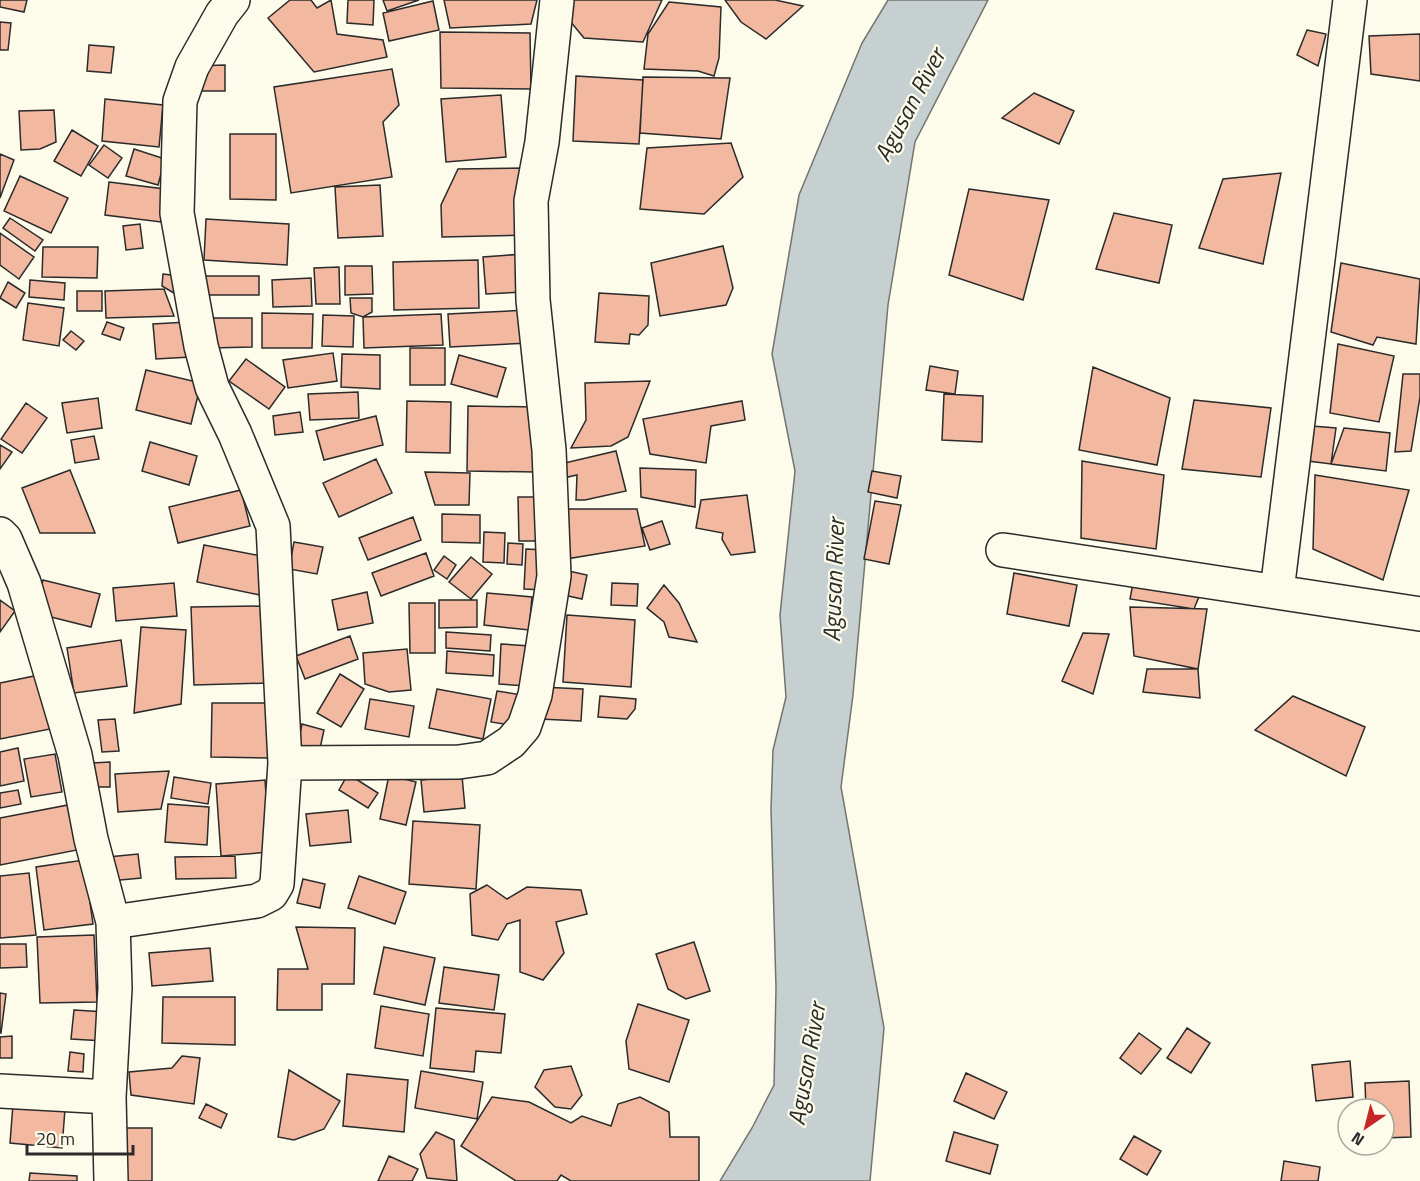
<svg xmlns="http://www.w3.org/2000/svg" width="1420" height="1181" font-family="'Titillium Web',sans-serif">
	<rect width="100%" height="100%" fill="#fdfbea"/>
	<path fill="#c7d0d0" stroke="#74746e" stroke-width="1.5" d="M888 0H988L915 142 888 305 853 695 841 787 884 1028 870 1181H720L752 1128 774 1085 776 988 771 809 773 750 786 697 780 615 795 471 772 354 799 195 862 43Z"/>
	<path fill="#f2b8a0" stroke="#2b2b2b" stroke-width="1.5" d="M0 0H27L24 12 0 7Z
		M290 0H311L317 8 331 0 337 34 383 40 387 57 314 72 268 18Z
		M348 0H374L373 25 347 23Z
		M383 0H419L387 11Z
		M444 0H537L531 24 450 28Z
		M566 0H662L643 42 584 38 565 15Z
		M725 0H775L803 6 766 39 741 22Z
		M433 1 439 30 389 41 383 13Z
		M669 2 721 7 719 58 714 76 698 71 644 69 648 34Z
		M0 22 11 23 8 50H0Z
		M1307 30 1326 34 1318 66 1297 55Z
		M440 32 530 33 531 89 441 88Z
		M1420 34V81L1371 74 1369 36Z
		M89 45 114 47 111 73 87 71Z
		M225 65V91H194L193 66Z
		M392 69 399 105 383 122 392 177 291 193 274 87Z
		M576 76 643 80 639 144 573 141Z
		M643 77 730 78 721 139 640 133Z
		M1034 93 1074 111 1059 144 1002 118Z
		M501 95 506 157 446 162 441 99Z
		M105 99 163 105 159 147 102 141Z
		M54 110 56 142 40 149 21 150 19 111Z
		M72 130 98 146 81 176 54 161Z
		M230 134H276V200L230 199Z
		M731 143 743 177 704 214 640 209 647 148Z
		M104 145 122 158 108 178 89 165Z
		M134 149 165 159 158 185 126 176Z
		M0 154 14 160 0 198Z
		M525 168 527 235 442 237 441 205 458 169Z
		M1281 173 1263 264 1199 248 1223 179Z
		M20 176 68 198 51 233 4 211Z
		M109 182 165 189 161 222 105 215Z
		M380 185 383 236 338 238 335 187Z
		M969 189 1049 200 1023 300 949 275Z
		M1114 213 1172 225 1159 283 1096 269Z
		M10 218 43 240 35 251 3 228Z
		M206 219 289 224 287 265 204 260Z
		M140 224 143 248 126 250 123 226Z
		M0 233 34 257 19 279 0 265Z
		M723 246 733 288 726 305 660 316 651 263Z
		M43 247H98L97 278 42 277Z
		M523 254 525 292 486 294 483 257Z
		M478 260 479 308 394 310 393 262Z
		M1341 263 1420 279 1416 344 1377 337 1373 345 1331 332Z
		M345 266H372L373 294 345 295Z
		M339 267 340 304H316L314 268Z
		M163 274 187 277 184 299 162 286Z
		M202 276H259V295H202Z
		M311 278 312 306 273 307 272 280Z
		M30 280 65 283 64 300 29 297Z
		M8 282 25 293 16 308 0 298Z
		M164 289 174 316 106 318 105 291Z
		M77 291H102V311H77Z
		M599 293 649 296 648 325 639 335 630 334 629 344 595 342Z
		M350 298H372V312L363 317 351 313Z
		M28 303 64 308 59 346 23 340Z
		M528 310 530 343 450 347 448 314Z
		M262 313 313 314 312 348H262Z
		M441 314 443 345 364 348 363 317Z
		M323 315 354 316 353 347 322 346Z
		M210 318H252V347L211 348Z
		M107 322 124 328 120 340 102 334Z
		M187 322 190 357 156 359 153 324Z
		M71 331 84 341 76 350 63 340Z
		M1338 344 1394 356 1379 422 1330 413Z
		M410 348H445V385H410Z
		M333 353 337 381 288 388 283 360Z
		M342 354 380 355V389L341 387Z
		M459 355 506 368 497 397 451 384Z
		M246 359 285 387 269 409 229 381Z
		M930 366 958 371 955 394 926 390Z
		M1093 367 1170 398 1157 465 1079 450Z
		M146 370 201 383 191 424 136 410Z
		M1403 374H1420V397L1411 451 1395 452Z
		M650 381 628 437 611 446 571 448 586 420 585 383Z
		M358 392 359 418 310 420 308 394Z
		M944 394 983 396 982 442 942 440Z
		M98 398 102 428 67 433 62 403Z
		M1194 400 1271 408 1261 477 1182 469Z
		M407 401 451 402 450 453 406 452Z
		M742 401 745 420 711 426 706 463 650 454 643 419Z
		M26 403 47 418 22 453 1 439Z
		M468 406 535 407V472L467 471Z
		M300 412 303 432 275 435 273 416Z
		M376 416 383 445 324 460 316 431Z
		M1312 426 1336 428 1331 464 1308 461Z
		M1344 428 1390 433 1386 471 1331 464Z
		M94 436 99 459 75 463 71 440Z
		M150 442 197 456 189 485 142 471Z
		M0 445 12 452 0 469Z
		M616 451 626 491 585 500H576L577 475 559 479 556 465Z
		M376 459 392 493 339 517 323 483Z
		M1082 461 1164 475 1156 549 1081 538Z
		M640 468 696 470 695 507 641 497Z
		M70 470 95 533H40L22 488Z
		M872 471 901 476 897 498 868 492Z
		M425 472 470 473 469 505H435Z
		M1315 475 1409 490 1383 580 1313 549Z
		M241 490 250 526 178 543 169 507Z
		M747 495 755 552 731 555 722 539 723 533 696 528 701 500Z
		M518 497H545V541H519Z
		M875 501 901 505 889 564 864 559Z
		M560 509H637L645 546 560 560Z
		M442 514 480 515V543L442 542Z
		M413 517 421 540 368 560 359 538Z
		M662 521 670 544 650 550 642 528Z
		M484 532 505 533 504 563 483 562Z
		M294 542 323 547 317 574 289 569Z
		M508 543 523 544 522 565 507 564Z
		M204 545 267 557 260 595 197 582Z
		M526 549 545 550 543 590 524 589Z
		M426 553 434 576 381 596 372 573Z
		M444 556 456 565 447 579 434 570Z
		M471 557 492 574 471 599 449 582Z
		M564 570 587 575 582 599 559 594Z
		M1014 573 1077 585 1069 626 1007 614Z
		M43 580 100 594 91 627 35 613Z
		M174 583 177 616 116 621 113 588Z
		M612 583 638 584 637 606 611 605Z
		M1133 583 1200 594 1194 609 1130 599Z
		M664 585 679 603 697 642 669 637 664 622 647 608Z
		M367 592 373 623 338 630 332 600Z
		M487 593 532 597 529 630 484 625Z
		M0 600 15 611 0 632Z
		M439 600H477V627L439 628Z
		M409 603H435V653H410Z
		M265 606 268 683 194 685 191 607Z
		M1130 607 1207 609 1198 669 1134 656Z
		M567 615 635 620 631 687 563 682Z
		M141 627 186 630 181 704 134 713Z
		M446 632 491 635 490 651 446 648Z
		M1083 633 1109 634 1093 694 1062 681Z
		M350 636 358 659 305 679 296 656Z
		M121 640 127 686 74 693 67 648Z
		M501 644 530 646 527 686 499 684Z
		M407 649 411 690 389 692 365 684 363 653Z
		M447 651 494 655 493 676 446 673Z
		M1147 669H1198L1200 698 1143 692Z
		M44 674 55 728 0 739V683Z
		M340 674 364 689 341 727 317 713Z
		M541 687 583 689 581 721 540 719Z
		M437 689 491 699 483 739 429 728Z
		M497 691 522 695 517 726 491 722Z
		M600 696 636 699 635 709 627 719 598 717Z
		M1293 696 1365 727 1346 776 1255 730Z
		M370 699 414 706 409 737 365 729Z
		M212 703H270V758L211 757Z
		M115 719 119 751 102 752 98 720Z
		M302 724 324 730 319 753 297 748Z
		M18 748 24 781 0 786V752Z
		M55 754 62 792 31 797 24 759Z
		M110 762V787H93L92 763Z
		M169 771 161 809 118 812 115 774Z
		M348 774 378 793 368 808 339 790Z
		M389 775 416 782 406 825 380 819Z
		M462 776 465 808 424 812 421 780Z
		M174 777 211 783 208 804 171 798Z
		M265 780 270 852 221 856 216 784Z
		M18 790 21 804 0 808V793Z
		M168 804 209 807 207 845 165 842Z
		M68 805 77 850 0 865V818Z
		M348 810 351 842 310 846 306 814Z
		M413 821 480 825 476 889 409 884Z
		M138 854 141 878 110 881 108 857Z
		M235 856 236 878 176 879 175 857Z
		M84 860 93 924 44 930 36 867Z
		M29 873 36 935 0 938V876Z
		M359 876 406 892 395 924 348 908Z
		M303 879 325 884 320 908 297 903Z
		M487 885 507 899 527 887 581 890 587 914 556 922 564 953 543 980 520 972V920L507 924 498 940 472 935 470 894Z
		M296 927 355 928 354 984H322V1010H277L278 969H308Z
		M94 935 97 1002 40 1003 37 937Z
		M694 942 710 991 686 999 668 989 656 954Z
		M0 944H26L27 967 0 968Z
		M384 947 435 958 425 1005 374 994Z
		M210 948 213 981 152 986 149 953Z
		M444 967 499 975 494 1010 439 1003Z
		M0 993 6 994 1 1033H0Z
		M163 997H235V1045L162 1043Z
		M638 1004 689 1020 669 1082 629 1069 626 1041Z
		M381 1006 429 1014 423 1056 375 1048Z
		M436 1008 505 1014 501 1053 476 1051 474 1072 430 1068Z
		M74 1010 106 1012 104 1041 71 1039Z
		M1187 1028 1210 1043 1191 1073 1167 1058Z
		M1139 1033 1161 1049 1141 1074 1120 1058Z
		M12 1036V1058H0V1037Z
		M70 1052 84 1054 83 1072 68 1071Z
		M182 1056 200 1058 194 1104 131 1095 129 1072 172 1068Z
		M1350 1061 1353 1097 1316 1101 1312 1065Z
		M571 1066 582 1095 571 1109 555 1107 535 1087 544 1070Z
		M289 1070 340 1101 324 1129 294 1140 278 1137Z
		M421 1071 483 1082 477 1119 415 1108Z
		M966 1073 1007 1092 994 1119 954 1101Z
		M347 1074 408 1080 404 1132 343 1126Z
		M1409 1081 1411 1137 1384 1138V1109H1366L1365 1083Z
		M492 1097 529 1102 571 1123 582 1116 611 1126 618 1104 640 1097 669 1112 670 1137H699V1181H571L561 1175 557 1181H516L461 1146Z
		M13 1104 65 1109 62 1148 10 1143Z
		M206 1104 227 1114 221 1128 199 1118Z
		M123 1128H152V1181H124Z
		M436 1132 454 1140 457 1181 427 1178 420 1154Z
		M954 1132 998 1145 990 1174 946 1161Z
		M1134 1136 1161 1151 1147 1175 1120 1159Z
		M389 1156 418 1169 412 1181H378Z
		M1284 1161 1320 1167 1318 1181H1281Z
		M30 1173 77 1176V1181H29Z"/>
	<g fill="none" stroke-linecap="round" stroke-linejoin="round">
		<defs>
			<path id="minor" d="M233 0 222 14 192 67 180 101 177 213 201 346 212 387 235 434 273 526 285 763
				M0 534 5 539 24 583 75 755 91 839 113 922 115 988 109 1097 111 1181
				M1003 550 1420 614
				M1277 591 1350 0
				M113 922 257 901 271 894 277 884 285 763 459 762 487 758 511 742 524 727 535 695 554 576 549 450 533 300 531 201 542 142 557 0
				M0 1091 109 1097"/>
		</defs>
		<use href="#minor" stroke="#2b2b2b" stroke-width="36"/>
		<use href="#minor" stroke="#fdfbea" stroke-width="33"/>
	</g>
	<g text-anchor="middle" stroke-width="4.5" stroke-linejoin="round" paint-order="stroke">
		<g font-size="24" font-style="italic" fill="#2b2b2b" stroke="#fdfbea">
			<text transform="translate(910 105) rotate(-62)" y="8">Agusan River</text>
			<text transform="translate(834 580) rotate(-88)" y="8">Agusan River</text>
			<text transform="translate(807 1064) rotate(-80)" y="8">Agusan River</text>
		</g>
	</g>
	<g transform="translate(1366 1127) rotate(215)"><circle r="28" fill="#fdfbea" stroke="#a9a89e" stroke-width="1.5"/>
	<path d="M0-4.5L10 22L0 15L-10 22Z" fill="#c62828"/>
	<text y="-9" font-size="16" font-weight="bold" text-anchor="middle" fill="#2b2b2b">N</text>
	</g>
	<path d="M27 1145v9h106v-9" fill="none" stroke="#2b2b2b" stroke-width="3"/>
	<text x="36" y="1145" font-size="18" fill="#2b2b2b" stroke="#fdfbea" stroke-width="4.5" paint-order="stroke">20 m</text>
</svg>
